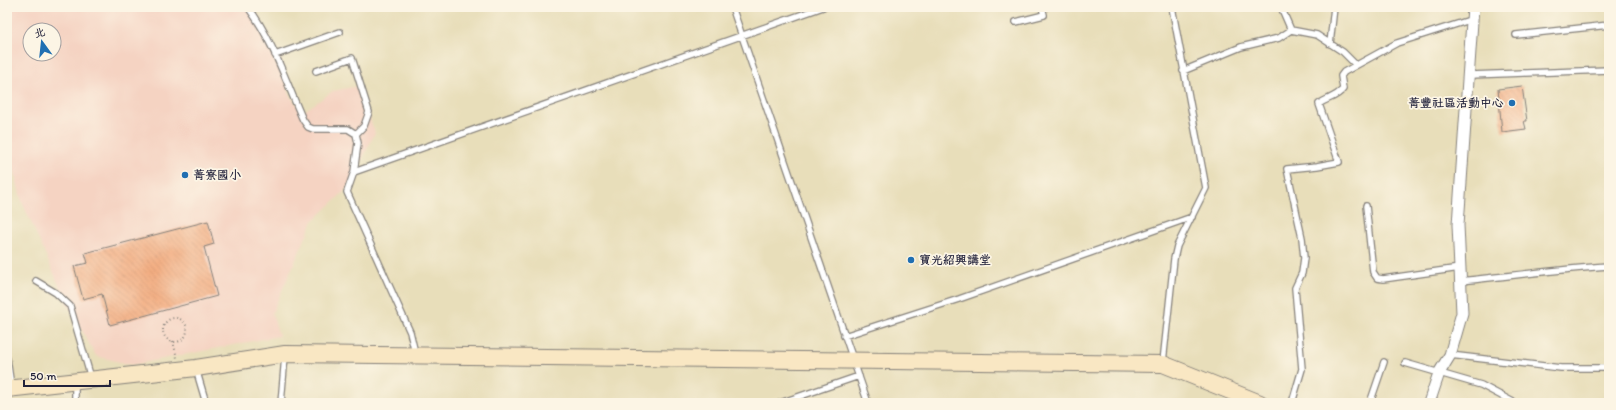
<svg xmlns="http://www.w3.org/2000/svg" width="1616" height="410" font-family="Itim,'LXGW WenKai TC',sans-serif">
	<defs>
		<pattern id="building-back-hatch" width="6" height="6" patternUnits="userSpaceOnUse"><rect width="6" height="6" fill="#f3ac80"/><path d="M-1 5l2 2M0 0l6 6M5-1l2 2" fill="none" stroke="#d09470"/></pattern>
	</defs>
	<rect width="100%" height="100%" fill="#fcf5e5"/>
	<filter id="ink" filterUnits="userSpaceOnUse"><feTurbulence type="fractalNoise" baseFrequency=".025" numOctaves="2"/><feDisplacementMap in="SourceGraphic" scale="8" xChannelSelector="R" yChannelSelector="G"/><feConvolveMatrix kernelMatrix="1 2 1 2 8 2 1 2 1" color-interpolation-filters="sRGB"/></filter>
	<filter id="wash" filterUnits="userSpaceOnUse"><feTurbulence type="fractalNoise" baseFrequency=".012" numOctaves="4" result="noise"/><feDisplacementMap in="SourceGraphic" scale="16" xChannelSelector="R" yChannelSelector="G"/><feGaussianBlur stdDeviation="0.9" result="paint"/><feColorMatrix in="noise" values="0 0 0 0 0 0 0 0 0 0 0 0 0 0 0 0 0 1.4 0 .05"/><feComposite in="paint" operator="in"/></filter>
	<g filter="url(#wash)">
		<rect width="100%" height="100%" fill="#e8deba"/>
		<path fill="#f5d3c2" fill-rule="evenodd" d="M7 7H250L259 17 281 61 290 96 303 112 333 91 358 86 375 133 348 188 313 221 272 313 279 336 132 365 96 356 67 303 22 202 12 162 7 127ZM30 30H54V54H30Z"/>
		<g id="blocks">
			<path fill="url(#building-back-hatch)" d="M1522 86 1527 121H1524L1526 129 1502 132 1498 89Z
				M208 221 214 244 204 247 217 296 110 325 102 294 83 299 74 266 88 263 85 253Z"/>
		</g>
	</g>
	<g filter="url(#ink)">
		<use href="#blocks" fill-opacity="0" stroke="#85807a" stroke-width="1"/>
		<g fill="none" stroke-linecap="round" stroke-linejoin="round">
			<defs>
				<path id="lane" d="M248 7C273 40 286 82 303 120L308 127 313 129H348L356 134 358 143 354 172
					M732 7 868 403
					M1281 7 1291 30
					M1608 7 1609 9
					M1016 22 1044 15 1042 7
					M1516 35 1609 25
					M1330 44 1334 7
					M275 55 340 32
					M316 71 352 58 369 112 364 126 356 134
					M1183 71 1241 47 1279 38 1291 30 1317 35 1343 52 1356 65
					M1470 75 1609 70
					M7 176V181
					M1366 206 1373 272 1377 278 1383 279 1460 268
					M36 281 56 293 70 306 91 378
					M1460 281C1510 276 1559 269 1609 266
					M844 336 959 299 1192 217
					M415 353 410 332 347 192 354 172 823 7
					M1450 355 1561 368H1609
					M7 359 11 386
					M1163 362 1174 259 1177 246 1206 188 1172 7
					M1405 363 1481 385 1515 403
					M196 369 206 403
					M75 403V382
					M281 403 285 356
					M780 403 859 376
					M1292 403 1302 369 1295 288 1302 273 1304 258 1302 238 1287 169 1317 166 1339 162 1319 104C1327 98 1337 97 1343 89L1341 76 1344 72 1397 43 1473 19
					M1370 403 1384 362"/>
				<path id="street" d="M1429 403 1439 373 1450 355 1462 313 1458 225 1473 7"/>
				<path id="secondary" d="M7 389 196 368 285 354 1163 364 1260 403"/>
			</defs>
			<use href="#lane" stroke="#85807a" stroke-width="8"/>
			<use href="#street" stroke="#85807a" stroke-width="13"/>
			<use href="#secondary" stroke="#85807a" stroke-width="18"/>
			<path stroke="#85807a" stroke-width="2" stroke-dasharray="1 3" stroke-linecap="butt" d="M163 330a12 12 0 1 1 24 0a12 12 0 1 1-24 0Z
				M173 341 177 358"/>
			<use href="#lane" stroke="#fff" stroke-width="5.5"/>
			<use href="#street" stroke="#fff" stroke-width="11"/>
			<use href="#secondary" stroke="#f9e7c3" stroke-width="16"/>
		</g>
	</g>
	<g fill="#1f6fb2" stroke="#fcf5e5" stroke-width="1.5">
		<circle cx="1512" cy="103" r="4"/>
		<circle cx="185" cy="175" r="4"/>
		<circle cx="911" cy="260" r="4"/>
	</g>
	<g text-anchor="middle" stroke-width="3.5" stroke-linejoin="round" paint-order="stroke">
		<g font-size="12" font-weight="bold" fill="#22223b" stroke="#fcf5e5" text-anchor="start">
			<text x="1504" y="107" text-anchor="end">菁豐社區活動中心</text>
			<text x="193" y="179">菁寮國小</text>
			<text x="919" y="264">寶光紹興講堂</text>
		</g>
	</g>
	<rect width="1616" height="410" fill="none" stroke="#fcf5e5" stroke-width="24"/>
	<g transform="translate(42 42) rotate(345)"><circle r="19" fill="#fcf5e5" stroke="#a5a1a1"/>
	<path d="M0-3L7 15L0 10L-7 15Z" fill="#1f6fb2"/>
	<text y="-6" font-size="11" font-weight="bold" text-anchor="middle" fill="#22223b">北</text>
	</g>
	<path d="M24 380v6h86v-6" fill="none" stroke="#22223b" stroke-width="2"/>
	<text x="30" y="380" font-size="12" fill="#22223b" stroke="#fcf5e5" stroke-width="3" paint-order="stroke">50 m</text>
</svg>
